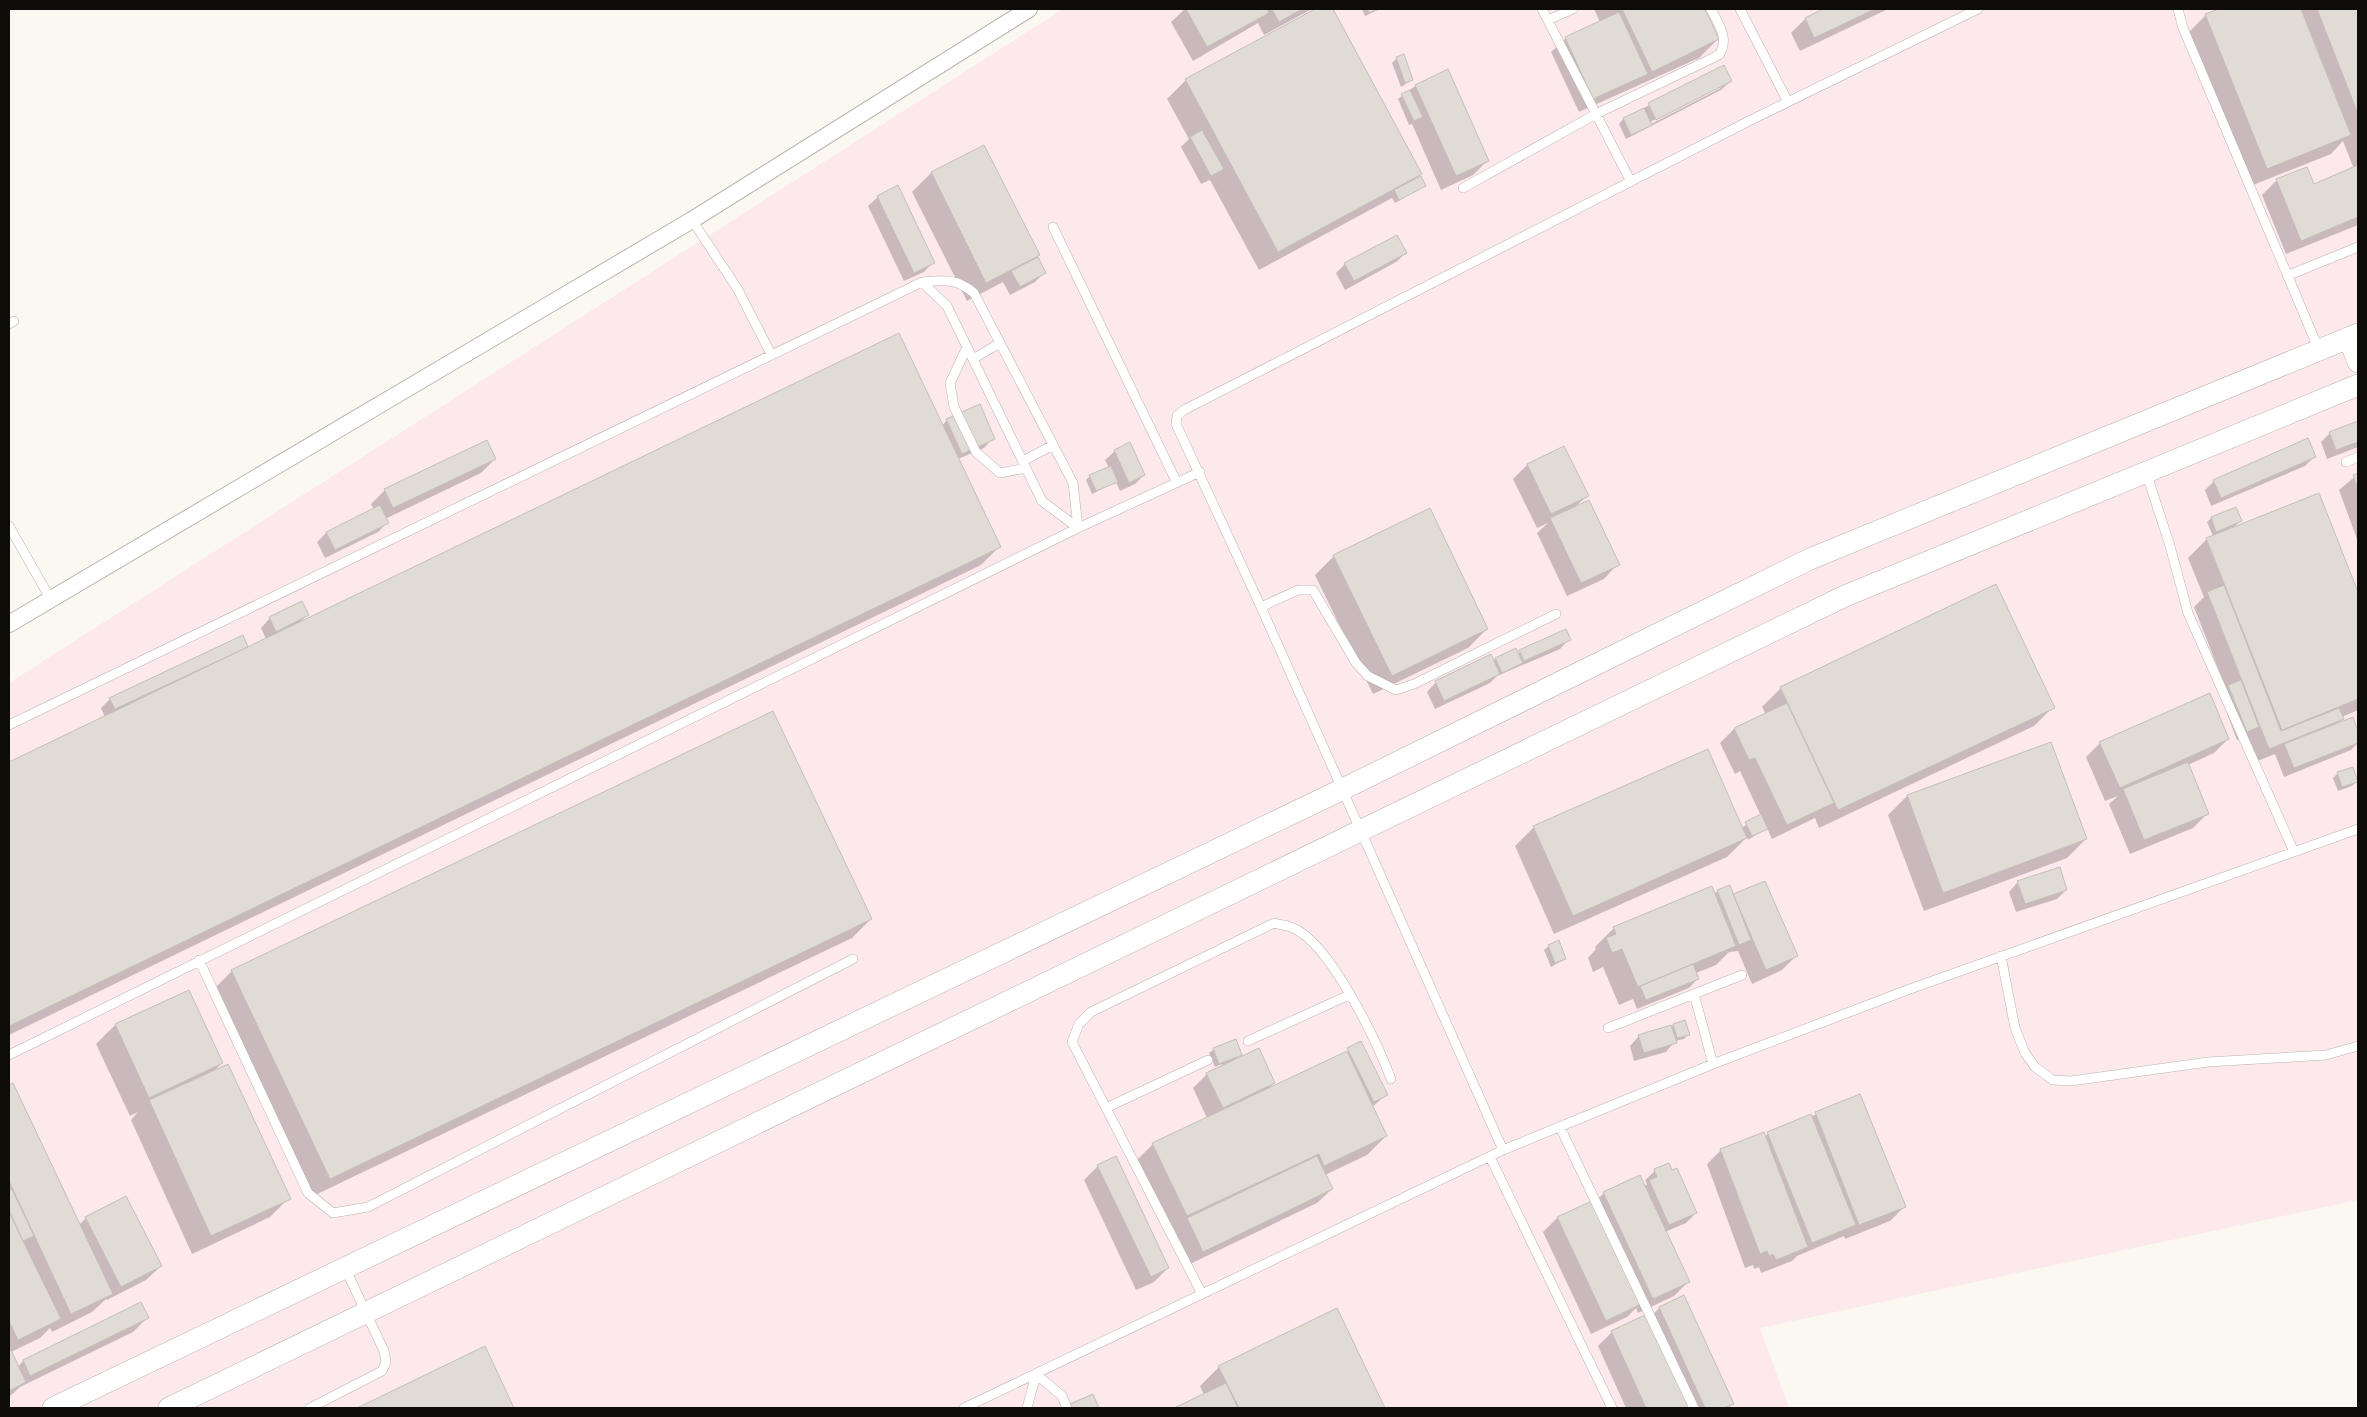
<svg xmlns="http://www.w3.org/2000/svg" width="2367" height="1417" font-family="'Nunito Sans',sans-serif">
	<rect width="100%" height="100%" fill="#fbf8f1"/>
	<path fill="#fde8ec" d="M1063 9H2358V1200L1760 1328 1789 1408H9V683Z"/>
	<path fill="#0003" fill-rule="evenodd" d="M1185 9H1312L1264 35 1258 23 1193 61 1171 22Z
		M1318 9H1332L1421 173 1414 180 1424 186 1395 203 1392 198 1259 270 1210 180 1201 184 1181 147 1189 139 1167 99 1186 80Z
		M1362 9H1380L1365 16Z
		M1594 9H1703L1718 39 1699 58 1579 112 1551 52 1566 38 1600 22Z
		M1826 9H1888L1800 51 1791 33 1805 19Z
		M2222 9H2358V225L2286 254 2262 195 2277 180 2313 185 2354 169 2343 141 2331 154 2248 187 2187 34 2206 15Z
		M1397 58 1412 80 1401 87 1392 63Z
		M1723 66 1731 81 1721 90 1626 139 1619 124 1623 119ZM1721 85V88L1651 124 1650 122Z
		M1447 71 1487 161 1473 175 1441 190 1412 124 1409 125 1398 99 1415 86Z
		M984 146 1039 255 1036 257 1044 273 1035 282 1010 295 1003 282 967 301 912 192 931 173Z
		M878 197 933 262 924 272 904 281 868 206Z
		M1406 253 1396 262 1345 290 1336 273 1345 264Z
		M947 420 993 438 984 448 958 459 1000 546 981 565 9 1035V764L105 717 101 708 110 699 242 637 243 650 266 639 261 628 270 618 307 615 300 622 942 426Z
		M2358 423V447L2327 459 2321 442 2330 433Z
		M1563 447 1587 496 1575 507 1618 564 1604 579 1567 596 1537 533 1548 523 1537 528 1513 479 1527 465Z
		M1115 451 1144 475 1135 484 1120 491 1116 482 1092 494 1086 480 1090 476 1109 468 1105 460Z
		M2315 456 2305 466 2211 506 2205 490 2214 481Z
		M495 459 481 473 385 519 387 523 378 532 325 558 317 542 326 533 374 510 371 504 385 490Z
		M2358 474V542L2339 490Z
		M2318 494 2358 595V710L2342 717 2343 719 2337 724 2352 718 2358 734V743L2351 750 2284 777 2275 754 2255 762 2245 737 2237 740 2220 695 2226 689 2194 607 2204 597 2188 558 2207 539 2213 536 2207 522 2211 518 2240 521 2233 528Z
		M1334 556 1487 629 1468 648 1373 694 1315 575Z
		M1565 630 1569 639 1560 649 1497 676 1490 683 1435 709 1427 692 1436 682 1496 659 1517 654Z
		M1781 688 2053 707 2034 726 1819 828 1815 818 1772 839 1767 828 1748 840 1747 837 1727 857 1554 934 1515 846 1534 827 1741 828 1761 816 1740 771 1735 774 1720 743 1734 729 1766 714 1762 707Z
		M772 712 871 919 852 938 311 1197 213 990 232 971Z
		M2228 739 2214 753 2188 765 2207 814 2193 828 2130 854 2109 804 2118 796 2105 801 2086 757 2100 743Z
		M2051 743 2086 839 2067 858 1924 911 1888 815 1907 796Z
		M2338 773 2356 782 2352 786 2338 791 2333 778Z
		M2018 882 2066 890 2057 899 2016 912 2009 892Z
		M1718 891 1733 896 1796 956 1782 970 1752 984 1738 951 1729 952 1716 965 1696 973 1698 978 1689 988 1637 1009 1633 999 1619 1005 1603 967 1593 972 1588 958 1596 949 1595 947 1614 928 1714 894Z
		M1549 946 1565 959 1551 967 1544 950Z
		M188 991 222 1063 214 1071 289 1198 270 1217 192 1254 131 1120 138 1112 130 1116 96 1044 115 1025Z
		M1684 1022 1688 1034 1684 1039 1675 1041 1666 1052 1634 1061 1630 1046 1639 1036Z
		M1361 1043 1386 1095 1372 1107 1386 1136 1367 1155 1325 1175 1332 1189 1317 1203 1188 1265 1134 1163 1153 1144 1207 1118 1193 1088 1207 1074 1223 1066 1222 1064 1215 1067 1209 1053 1214 1049 1240 1054 1234 1060 1274 1083 1267 1090 1343 1054Z
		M12 1085 79 1225 86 1218 161 1266 146 1280 107 1300 106 1299 92 1312 52 1332 50 1328 40 1338 11 1352 18 1367 23 1361 140 1304 147 1318 133 1332 20 1387 9 1397V1086Z
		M1860 1096 1904 1207 1890 1221 1845 1239 1844 1236 1797 1256 1792 1261 1761 1273 1759 1267 1754 1269 1753 1265 1745 1268 1707 1164 1721 1150 1764 1136Z
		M1098 1166 1168 1268 1154 1282 1136 1290 1084 1180Z
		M1655 1171 1696 1213 1686 1223 1665 1232 1688 1282 1674 1296 1638 1313 1636 1308 1627 1317 1591 1334 1543 1232 1557 1218 1594 1201V1203L1604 1193 1644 1187 1647 1184 1645 1180Z
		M1684 1297 1733 1403 1728 1408H1626L1598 1346 1612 1332 1650 1318 1659 1308Z
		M1336 1310 1384 1408H1176L1204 1395 1200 1386 1219 1367Z
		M484 1348 513 1408H359Z"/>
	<path fill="#e0dbd5" stroke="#c4bfb9" d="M1186 9H1267L1269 13 1207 47Z
		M1272 9H1302L1279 22Z
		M1315 9H1333L1422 174 1278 252 1185 79Z
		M1367 9H1379L1369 13Z
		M1622 9H1705L1719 39 1652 72Z
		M1823 9H1875L1814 38 1805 18Z
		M2219 9H2301L2351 135 2267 169 2205 14Z
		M2317 9H2358V114Z
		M1619 12 1648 74 1593 99 1565 37Z
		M1404 54 1413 80 1405 83 1396 57Z
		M1724 65 1732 81 1656 120 1648 103Z
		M1448 69 1489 161 1456 176 1415 85Z
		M1410 90 1423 117 1414 121 1401 94Z
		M1644 108 1652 125 1631 135 1623 118Z
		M1202 130 1224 169 1211 176 1190 137Z
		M984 145 1040 255 986 283 931 172Z
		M2358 165V217L2301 241 2276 179 2307 167 2314 184Z
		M1421 176 1426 186 1399 200 1394 190Z
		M898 185 935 263 914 273 877 196Z
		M1397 235 1407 253 1354 281 1344 263Z
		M1038 257 1046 273 1020 287 1011 271Z
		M899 333 1001 547 9 1026V762Z
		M980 404 995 439 962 454 946 419Z
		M2358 421V442L2336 450 2329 432Z
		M2308 438 2316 457 2221 498 2213 480Z
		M487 440 496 459 393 508 384 489Z
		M1130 442 1145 475 1129 483 1114 450Z
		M1564 446 1589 496 1551 514 1527 464Z
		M1111 466 1118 482 1096 491 1089 475Z
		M2358 473V490L2353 475Z
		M2319 493 2358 592V699L2282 730 2206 538Z
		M1589 500 1620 565 1581 583 1550 518Z
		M380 505 389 523 335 550 326 532Z
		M2236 507 2242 521 2216 532 2211 517Z
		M1430 508 1488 629 1392 676 1333 555Z
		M1996 584 2055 708 1838 810 1780 687Z
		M2224 585 2281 731 2339 708 2344 719 2269 749 2207 592Z
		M302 601 309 615 276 632 269 617Z
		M1566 629 1571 640 1524 661 1519 650Z
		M243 635 248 647 115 709 109 698Z
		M1516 648 1523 663 1502 673 1495 658Z
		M1491 654 1500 674 1444 701 1435 681Z
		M2241 680 2259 727 2247 732 2228 685Z
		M2210 693 2229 739 2120 788 2099 742Z
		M1787 703 1834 803 1787 825 1755 758 1749 760 1734 728Z
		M773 711 872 919 330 1179 231 970Z
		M2353 717 2358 731V743L2294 768 2284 744Z
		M2051 742 2087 839 1943 893 1907 795Z
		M1708 749 1747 838 1573 916 1533 826Z
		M2188 762 2209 814 2144 840 2123 789Z
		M2353 767 2358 782 2342 787 2337 772Z
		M1761 814 1768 829 1752 836 1745 822Z
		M2060 867 2067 890 2025 904 2017 881Z
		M1765 881 1798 956 1766 970 1733 894Z
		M1730 885 1751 940 1739 945 1717 890Z
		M1712 886 1736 946 1638 987 1622 949 1612 953 1606 938 1616 934 1613 927Z
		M1559 940 1566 959 1555 963 1548 945Z
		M1693 964 1699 979 1646 1000 1640 986Z
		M189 990 223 1063 149 1098 115 1024Z
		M1685 1020 1690 1035 1677 1038 1673 1024Z
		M1671 1025 1677 1043 1644 1053 1638 1035Z
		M1236 1039 1242 1055 1219 1064 1213 1048Z
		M1361 1041 1388 1095 1374 1102 1347 1048Z
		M1259 1048 1275 1083 1223 1108 1206 1073Z
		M1347 1051 1387 1136 1324 1166 1319 1154 1187 1216 1152 1143Z
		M228 1064 291 1199 211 1236 149 1100Z
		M13 1083 113 1294 71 1314 9 1181V1085Z
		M1860 1094 1906 1207 1859 1225 1815 1112Z
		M1811 1114 1856 1225 1812 1243 1767 1132Z
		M1764 1132 1808 1247 1776 1260 1773 1254 1769 1256 1767 1251 1760 1254 1720 1149Z
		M1116 1156 1169 1268 1151 1277 1097 1165Z
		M1317 1156 1333 1189 1203 1252 1187 1218Z
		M1669 1163 1672 1170 1677 1168 1697 1213 1669 1225 1649 1180 1657 1177 1654 1169Z
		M1640 1175 1690 1282 1653 1299 1603 1192Z
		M12 1189 34 1236 23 1241 9 1210V1190Z
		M126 1196 162 1266 121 1287 85 1217Z
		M1594 1200 1643 1303 1606 1321 1557 1217Z
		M9 1212 61 1319 18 1340 9 1321Z
		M1684 1295 1734 1404 1724 1408H1705L1659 1307Z
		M141 1302 149 1318 30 1376 23 1360Z
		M1337 1308 1385 1408H1239L1218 1366Z
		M1649 1313 1691 1408H1646L1611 1331Z
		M485 1346 514 1408H357Z
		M11 1350 26 1382 9 1391V1351Z
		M1226 1383 1238 1408H1174Z
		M1093 1394 1099 1408H1072L1070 1404Z"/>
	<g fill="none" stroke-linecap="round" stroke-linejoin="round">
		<defs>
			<path id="service" d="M1542 9 1631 182
				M1740 9 1788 102
				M2178 9 2183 28 2319 350
				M1548 20 1573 9
				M1463 188 1596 114 1719 55C1730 38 1718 24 1711 9
				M692 220 737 288 771 354
				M1053 227 1177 483
				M2289 275 2358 247
				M922 282 947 306 1042 501 1078 528
				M9 324 14 321
				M967 347 950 383 954 407 976 452 1000 473 1026 468
				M973 359 1000 343
				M1023 461 1053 445
				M2346 462 2358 457
				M2146 472 2170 546 2188 613 2294 852
				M9 526 51 600
				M1261 607 1298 590H1313L1356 663 1368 676 1396 690 1414 684 1556 614
				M9 725 922 282C944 280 956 278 974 293L1073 483 1078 528
				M2001 956 2015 1028 2025 1053 2035 1067 2053 1080 2071 1081 2208 1062 2326 1055 2358 1046
				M199 960 308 1193 333 1213 368 1207 853 959
				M1608 1028 1694 994
				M1248 1041 1349 995
				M9 1055 1078 528 1200 472
				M1713 1064 1694 994 1742 975
				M1106 1108 1208 1060
				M1560 1127 1694 1408
				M1503 1150 1261 607 1176 424 1177 416 1184 410 1749 121 1978 9
				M1490 1157 1612 1408
				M1202 1294 1072 1042 1079 1024 1091 1012 1274 923C1280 925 1287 925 1293 928 1330 943 1377 1042 1391 1079
				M310 1408 382 1371 386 1362 384 1351 345 1268
				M964 1408 1503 1150 1713 1064 1910 989 2358 829
				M1027 1408 1036 1374 1062 1396 1067 1408"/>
			<path id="minor" d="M9 624 692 220 1029 9"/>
			<path id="tertiary" d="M2349 338 2358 362
				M53 1408 1341 790 1810 559 2358 334
				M169 1408 1845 596 2358 385"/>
		</defs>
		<use href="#service" stroke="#b7b4ad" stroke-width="10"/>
		<use href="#minor" stroke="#b7b4ad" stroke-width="18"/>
		<use href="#tertiary" stroke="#b7b4ad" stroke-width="22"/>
		<use href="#service" stroke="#fff" stroke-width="9"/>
		<use href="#minor" stroke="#fff" stroke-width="16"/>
		<use href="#tertiary" stroke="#fff" stroke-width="21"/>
	</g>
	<rect width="2367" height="1417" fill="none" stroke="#0d0c09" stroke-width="20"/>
</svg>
